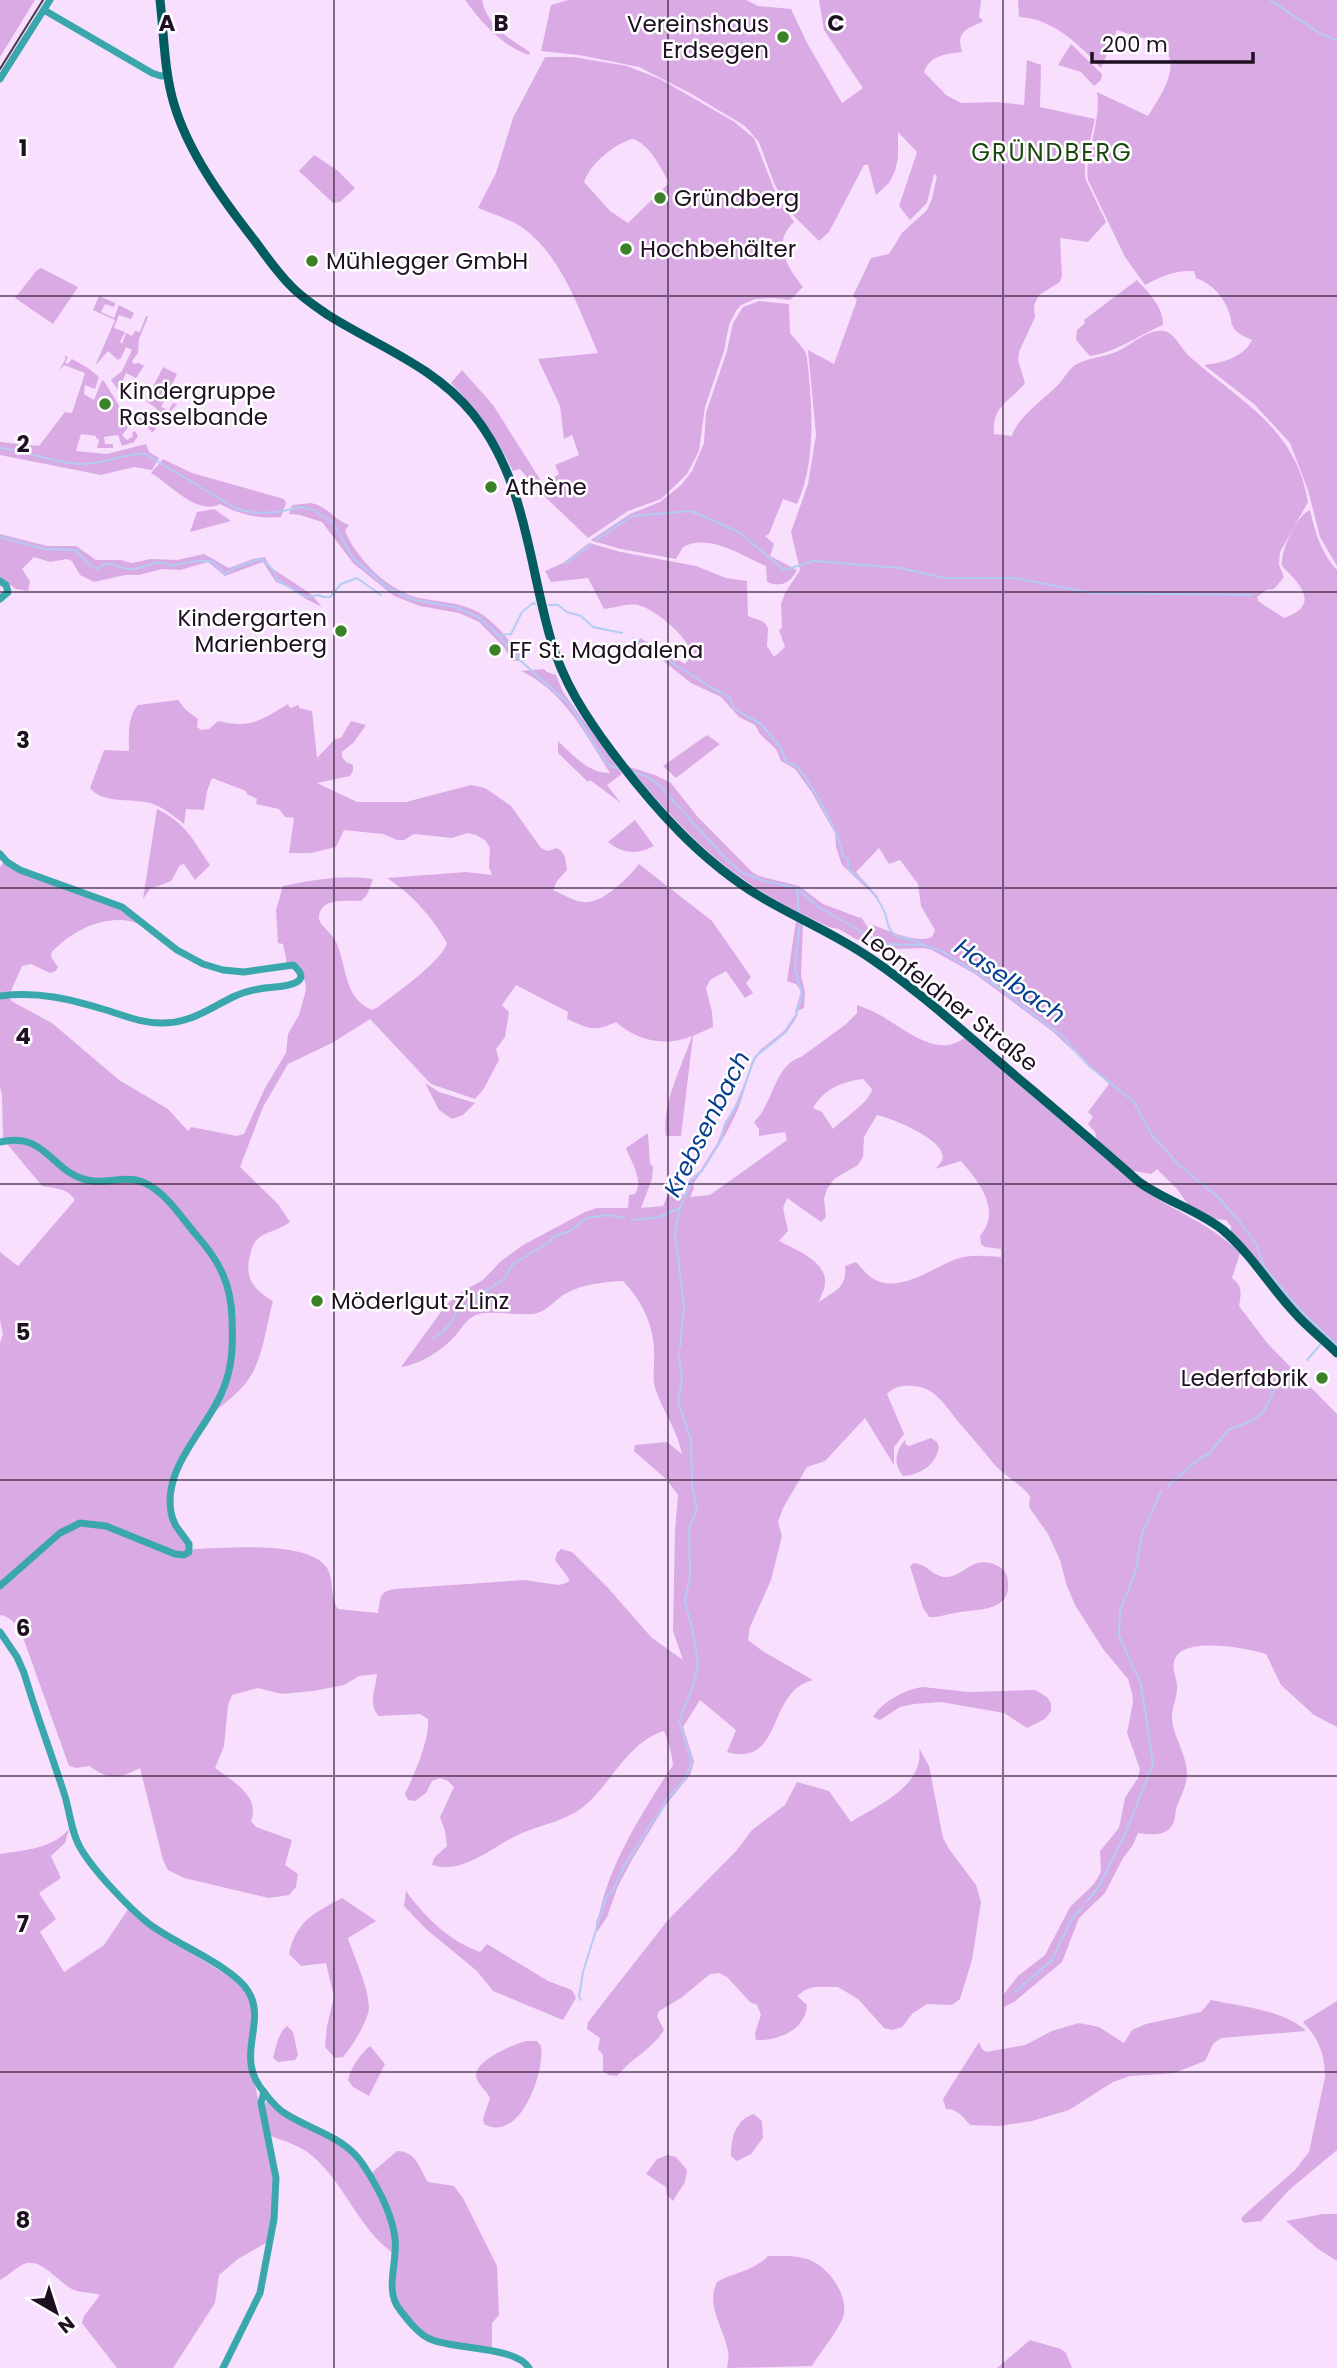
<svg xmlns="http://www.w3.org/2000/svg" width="1337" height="2368" font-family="Poppins,sans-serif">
	<rect width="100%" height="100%" fill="#f8dffe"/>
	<path fill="#daaae5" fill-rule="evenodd" d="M0 0H35L0 57Z
		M465 0H482C486 24 510 40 530 52L529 55C503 47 481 22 465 0Z
		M568 0H746L758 6 791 9 807 43 842 103 863 88 824 30 819 0H981L979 17 983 20 982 22C966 29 956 32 962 52 946 54 930 55 924 72L946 95 961 103 996 102 1024 105 1027 60 1041 65 1040 107 1095 119 1085 164V178L1106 222 1088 242 1060 238 1062 276 1060 282 1039 295 1034 305 1035 317 1019 352 1018 360 1025 383C1009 403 992 405 994 434L1012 436C1015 420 1045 398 1058 385 1064 379 1068 370 1075 365 1087 358 1103 357 1116 352 1130 346 1148 328 1164 331 1174 332 1182 350 1190 357 1241 402 1296 428 1308 502L1280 552 1279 565 1284 577 1274 589 1266 590 1257 597 1258 601 1284 618C1322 605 1299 583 1282 566 1280 551 1297 515 1310 510 1315 532 1321 553 1337 570V1348L1293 1306 1255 1258 1231 1233V1226L1226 1220 1215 1219 1190 1207 1177 1189 1157 1169 1151 1174 1129 1170 1097 1141 1095 1132 1088 1124 1093 1117 1088 1112 1109 1084 1052 1031 975 974 932 950 924 948 892 949 873 940V925C890 931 915 944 932 937L935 930 921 906 918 884 900 860 889 864 879 848 856 872 879 898 876 897 842 865 836 847 835 833 811 791 795 769 781 761 776 749 760 734 755 725 739 717 721 697 691 683 661 659 637 645 640 638 685 664 692 654C688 637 655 609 638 605 628 603 614 608 604 609L588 578 551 582 545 571 563 563 589 543 621 552 696 566 726 578 747 581 748 616 764 622 768 628 767 646 774 657 785 647 779 630 782 628 781 604 785 593 800 570 791 532 808 484 816 435 808 350 834 364 857 300 853 296 871 258 889 254 902 233 927 210 932 199 937 176 934 174 927 203 910 220 899 206 917 152 898 132V158L895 171 889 183 876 195 868 165H864L829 232 819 241 788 210 774 183 759 142 745 126 690 93 639 67 579 55 541 51 551 5Z
		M1018 0H1337V566L1320 537 1308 490 1290 443 1254 404 1204 365C1222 363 1244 357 1252 340 1245 337 1236 333 1233 327 1231 323 1231 319 1230 315 1224 297 1214 285 1196 278L1194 271C1176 270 1161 276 1145 285L1125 257 1088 180C1084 152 1102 123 1097 92L1148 116C1159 98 1185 63 1160 45 1151 39 1127 34 1117 30L1101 68C1080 45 1052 18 1019 17Z
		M1071 44 1102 74 1101 80 1094 86 1081 72 1058 65Z
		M545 57H573L627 66 660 79 733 121 754 138 776 194 794 222C771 244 787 266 803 287L790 300 773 298 755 299 741 305 736 311 729 325 724 351 705 407 699 451 687 474 661 499 628 511 588 538 536 488 520 469 513 471C497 438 477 410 451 383L462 370 493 405 543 484 559 474 555 465 579 455 572 435 564 439 560 406 538 359 598 353C578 308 563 258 523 228 510 219 492 214 478 208L496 173 513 118ZM632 139C648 142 662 169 669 183L628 223 610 211 584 182C591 163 613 145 632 139Z
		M314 155 337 170 355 188 340 202 333 203 299 171Z
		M41 268 78 287 53 324 15 298 37 270Z
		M1137 280C1149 293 1164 308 1163 325 1139 335 1117 352 1090 356L1076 340 1077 330 1085 323 1084 320Z
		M99 296 115 303 114 307 105 304 101 312 114 318 119 305 134 313 131 319 119 315 114 328 125 332 120 342 122 344 126 333 132 336 135 331 140 332 146 316 148 317 139 339 138 353 132 361 134 364 139 363 144 366 136 378 126 373 121 384 125 389 122 395 111 380 122 371 132 350 126 347 121 358 118 360 108 351 95 366 115 320 93 310Z
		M759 301 789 304 790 333 805 351 807 358C812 404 817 460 797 504L783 499 769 534 765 536 774 544 770 556 797 570C790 583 781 588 767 582L766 566C740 555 709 533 683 547L676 559 621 549 593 541 591 540 630 514 660 502 681 485 692 471 704 443 706 413 727 351 733 323 743 307Z
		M63 355 68 357 65 363 68 364 72 359 88 368 99 377 95 389 85 385 84 394 94 400 102 380 104 381 129 422V426L122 435 127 440 133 436 132 433 135 431 138 436 134 442 122 446 118 435 104 437 105 444H113V448H97L99 440 96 438V436L81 434 76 451 107 454 146 444 149 452 159 458 152 470 134 467 101 475 0 455V442L39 446 65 412 72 413 85 373 64 365 59 371 66 358Z
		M163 367 177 374 161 407 169 410 173 403 177 404 152 433 150 429 146 432 149 429 143 422 140 424 137 420 139 417 147 421V418L152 420 157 409 146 401 151 391 156 392 152 389Z
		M163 459 192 473 284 499 286 503 281 517C259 519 240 515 220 504 197 516 170 484 151 473Z
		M311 503C329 507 334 520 349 525L345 531C357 559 388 591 419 598 439 602 458 602 476 611 497 622 511 644 526 661H512L504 647 479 622 459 613 420 606 394 596 353 563 322 522 300 515 289 514 292 505Z
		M214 509 231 521 190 532 197 512Z
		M0 534 47 546H76L96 560H121L132 563 151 559 177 560 204 554 229 568 253 559 265 557 270 567 311 594 322 607 306 599 289 587 276 582 263 562 225 576 208 562 180 570 162 569 139 575H125L94 582 80 575 72 561 67 559 50 562 34 557 22 569 30 581 28 591 16 589 0 577Z
		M544 669 547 672 556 675 563 692 622 774 607 785 621 803 590 780 588 782 558 753V741C573 755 588 773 610 773 585 734 565 692 521 671Z
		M178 700 186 710 198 719 197 727 201 730 209 729 218 721C251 729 261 720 288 704L290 708 299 705V708L312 711 317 758 335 739 341 738 351 721 366 725 354 742 342 752V757L346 762 353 765V771L350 776 317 783 357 802H406L471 785 485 788 511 806 541 848 547 851 557 848C567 854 565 861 567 870L557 881 553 890C563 894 574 902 585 902 604 903 629 877 639 864L712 921 751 977 746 983 753 993 745 998 726 971 710 980 706 988 712 1012 713 1027 693 1036 681 1136H666C661 1105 682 1066 692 1036 666 1047 637 1041 616 1022 593 1033 588 1028 567 1019L568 1012 516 985 502 1005 509 1012 505 1037 496 1049 499 1060 483 1090 475 1099 431 1084 370 1019 332 1043 288 1064 263 1107 240 1167 278 1204 290 1222C279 1230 269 1231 260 1237 254 1240 251 1250 250 1256 244 1278 254 1290 273 1301 267 1323 264 1348 255 1368 242 1397 213 1407 197 1431 185 1447 176 1481 168 1501L186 1541 189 1556 194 1549C225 1548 309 1540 327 1568 335 1580 329 1597 338 1609L378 1613C381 1597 378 1592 395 1589L524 1580 559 1585 566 1583 570 1580 555 1560 557 1553 561 1549 572 1552 608 1588 652 1638 683 1660 673 1631 675 1531 678 1495 667 1480 634 1451 635 1445 667 1442 682 1454C677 1430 665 1415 657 1393 652 1382 654 1373 654 1361 656 1330 644 1303 623 1281 603 1282 582 1284 565 1294 554 1300 547 1312 533 1314 518 1316 487 1309 474 1316 464 1321 460 1332 452 1339 440 1352 418 1365 401 1367L446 1305 463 1291 483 1280 500 1262 523 1245 585 1212 597 1208H628L629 1195 635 1194C644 1180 631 1162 626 1148L648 1133 650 1164 653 1166 652 1179 641 1208 663 1206 670 1190 684 1195 690 1179 700 1171 718 1142 725 1122 734 1108 747 1077 752 1061 760 1050 785 1030 794 1016 798 1014C789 1037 763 1042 754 1062 747 1077 744 1094 738 1109 726 1137 710 1160 693 1184L694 1188 690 1197 710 1195 787 1140 785 1132 759 1136V1129L754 1122C774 1103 774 1065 801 1057L845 1025 857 1013V1005C864 1008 871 1010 878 1014 901 1026 937 1060 964 1038L1141 1189C1174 1211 1211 1224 1240 1253L1232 1278C1243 1286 1241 1294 1239 1306L1268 1344 1337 1414V1727L1314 1715 1281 1685 1266 1654C1247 1648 1184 1636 1175 1659 1171 1668 1176 1676 1177 1685 1178 1696 1172 1706 1172 1717 1172 1735 1187 1754 1187 1774 1187 1787 1179 1798 1176 1810 1175 1813 1176 1817 1174 1821 1169 1837 1151 1835 1138 1833L1133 1845 1123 1858 1105 1893 1079 1918 1062 1962 1014 2002 1004 2007V1994L1018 1976 1045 1955 1070 1907 1094 1884 1101 1872 1100 1851 1119 1828 1125 1798 1138 1778 1140 1769 1127 1733 1133 1702 1132 1693 1128 1679 1103 1649 1075 1605 1067 1586 1060 1560 1048 1534 1029 1507 1030 1496C1020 1483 1004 1476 993 1463 983 1450 972 1438 961 1425 947 1409 936 1386 912 1386 902 1385 894 1387 887 1394L904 1434 894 1447V1465L865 1418 825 1461 807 1467 783 1508 778 1522 782 1536 771 1580 750 1627 748 1640 764 1652 813 1680C766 1691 784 1768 727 1752L736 1730 700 1700 683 1727 694 1762 690 1775 665 1806 633 1858 618 1886 607 1917 597 1932C594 1924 598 1919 600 1911 611 1861 645 1808 673 1765 673 1758 667 1737 664 1731 627 1742 611 1785 582 1808 564 1821 541 1825 522 1833 498 1843 475 1865 448 1867 443 1868 437 1866 432 1865L434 1858 447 1846 445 1831 440 1817 454 1787 448 1781 440 1778 432 1781 426 1793 415 1801 408 1800 405 1794C414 1775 430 1739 428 1719L420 1714 379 1716C367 1704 376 1689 377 1674L359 1676 344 1685 313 1691 282 1694 258 1688 232 1695 228 1705 224 1746 215 1768C232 1781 261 1796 251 1821L256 1827 292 1840 285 1865 298 1874 296 1887 289 1895 269 1898 184 1878 168 1870 163 1860 140 1768C117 1779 111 1781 89 1766L76 1768 69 1766 21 1632C16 1624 10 1616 0 1615V1343L3 1334 0 1320V1252L18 1266 75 1200C68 1188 54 1188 42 1186L3 1139 2 1095 0 1087V998L8 997 13 1002 52 1023 119 1080 168 1109 188 1131 191 1127 237 1136 244 1134 265 1088 286 1053 288 1034 299 1015 306 990 305 981 300 966 293 963H287L283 944 278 943 276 910 283 886C312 880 344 874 373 879L367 895 361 901C350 901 331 899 323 907 319 911 318 918 320 922 325 930 334 935 337 944 347 968 344 998 372 1010L378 1007C394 995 443 960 447 943 431 916 414 896 387 878L466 872 492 875 489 867 490 848 485 840 476 835 468 833 452 838 414 834 404 840H397L383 834 344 830 336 847 311 853H289L294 818 285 817 279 809 256 804 257 799 247 794 246 791 212 778 207 791 204 810 186 809 184 824C174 816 163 807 150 803 130 798 103 804 90 788L104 750 129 751C129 736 127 717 138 705ZM863 1079 872 1089C870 1102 844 1118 833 1129L822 1112 813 1108C824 1089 841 1082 863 1079ZM877 1115C891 1118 950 1141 942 1160 942 1162 936 1168 935 1169L961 1161C979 1182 1002 1210 980 1236L981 1244 985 1247 1001 1249V1257C985 1256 971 1254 956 1259 932 1268 898 1295 872 1278 866 1274 861 1267 856 1262L845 1266C847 1288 836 1290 819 1302 821 1295 826 1288 825 1280 824 1260 794 1249 779 1241L788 1231 783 1208 787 1198 821 1222 826 1217 824 1199 827 1189 834 1179 858 1165 863 1157 864 1137Z
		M707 735 720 744 676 778 663 766Z
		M629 767 655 775 671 783 697 816 752 872 759 876 799 886 823 904 860 918 861 917 868 928 866 939 861 942 839 929 829 927C802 914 774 901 749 883 702 852 665 810 629 767Z
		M157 809C187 824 192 839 210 865L195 880 184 864 180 865 171 881 150 889 143 899Z
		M635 820 654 846C638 855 623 854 608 842Z
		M4 862 115 906 144 926C113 910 74 928 52 952L51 957 58 967 56 971 50 973 31 964 22 966 10 993 0 994V867Z
		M796 921 803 925 801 976 805 992 804 1008 795 1012 801 991 796 984 787 981Z
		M425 1083 439 1092 475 1103 463 1115 452 1119 439 1110Z
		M931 1438 937 1442 939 1447C936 1465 920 1475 903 1476 892 1463 896 1450 906 1439L905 1444 909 1446Z
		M914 1563C928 1564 933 1578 948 1577 966 1575 973 1554 998 1566 1005 1570 1008 1575 1008 1583 1011 1613 974 1609 955 1613 946 1614 938 1618 929 1617L923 1608 910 1566Z
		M923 1687 968 1692 1035 1690 1047 1697 1051 1703V1711L1045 1719 1027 1728 1004 1713 941 1702 914 1704 900 1707 880 1720 873 1717C882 1702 905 1689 923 1687Z
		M919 1748 929 1766 943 1838 949 1849 976 1885 981 1902 972 1960 960 1999 952 2005 927 2004 913 2013 902 2027 892 2030 884 2028 858 1999 838 1987H814L805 1990 797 1996 807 2005C806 2030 778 2041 756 2040L755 2033 761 2015 757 2005 750 2002 727 1977 719 1973 710 1974 681 1998 659 2011 657 2016 664 2030C652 2050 631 2058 617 2076L608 2075 603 2071V2055L598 2049 600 2038 587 2029 588 2022 668 1920 737 1850 752 1830 785 1805 797 1782 829 1791 851 1822C878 1805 925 1786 919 1748Z
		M69 1829 65 1843 51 1856 61 1878 39 1893 56 1919 40 1932 64 1972 104 1945 129 1908 153 1930 232 1978 247 1993 252 2011 248 2063 256 2089 275 2182 269 2241 238 2259 219 2275 215 2303 173 2368H117L82 2323 84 2316 100 2295C90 2292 80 2293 72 2289 58 2282 41 2257 24 2264 15 2268 8 2276 0 2280V1854C24 1850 52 1849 69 1829Z
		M406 1891C425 1917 449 1941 480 1952L487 1944 548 1981 572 1990 576 1998 563 2020 493 1991 477 1971 426 1929 404 1906Z
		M342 1898 376 1921 348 1938C354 1957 369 1988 369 2008 368 2021 352 2047 343 2057L335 2058 325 2047 327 2026 334 1997 326 1963 301 1966 289 1954C296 1921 314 1913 342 1898Z
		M1211 2000C1239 2006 1285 2010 1306 2031L1221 2038 1213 2044 1205 2061 1174 2073 1130 2076 1113 2082 1069 2110 1032 2121 999 2126 970 2125C963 2117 958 2109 946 2109L943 2099 979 2042 982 2049 986 2052 1025 2045 1052 2031 1079 2023 1099 2027 1124 2043 1132 2030 1146 2024 1201 2012Z
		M1337 2001V2150L1289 2190 1261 2221 1244 2223 1241 2219 1243 2216 1295 2170 1309 2152 1325 2077C1325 2055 1319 2039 1303 2022Z
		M287 2026 293 2032 298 2055 295 2060 278 2062 273 2058C276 2047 278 2033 287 2026Z
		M526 2041H537L541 2046C545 2072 520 2144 484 2124L483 2119 490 2098C487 2091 476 2083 476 2075 476 2060 514 2044 526 2041Z
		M370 2046 385 2064 369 2096 353 2087 348 2080C351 2068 360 2054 370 2046Z
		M267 2101 349 2150 368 2176 397 2151C416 2151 419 2168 428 2182L454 2186 463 2198 497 2266 499 2315 492 2323V2349L430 2337C394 2315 393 2293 398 2256 359 2233 346 2183 311 2155 301 2146 284 2141 271 2136L264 2105Z
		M754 2114 762 2121 763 2138 751 2154 737 2161 731 2156C731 2138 735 2120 754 2114Z
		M668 2155 676 2157 687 2170 685 2182 673 2201 667 2195 666 2187 646 2174 657 2159Z
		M1323 2214H1337V2261L1318 2249 1286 2221Z
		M768 2256C780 2256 795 2255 807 2259 828 2265 852 2298 842 2320 834 2336 821 2351 812 2366L727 2368C728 2363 729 2357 728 2351 724 2327 705 2306 717 2282 735 2272 754 2271 768 2256Z
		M1030 2340 1061 2349 1066 2353 1072 2368H997Z"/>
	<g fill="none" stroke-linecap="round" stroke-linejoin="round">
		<path stroke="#b3ccf3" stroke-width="2" d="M1270 0 1321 34 1337 40
			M0 448C27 451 54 463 81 464 103 465 123 453 145 454L237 509 256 513 278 512 301 507 314 510 333 523 353 558 388 588 414 600 455 607 478 617 492 629 521 661 569 704 606 762 612 767 620 769
			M0 537 44 549 76 550 90 565 97 569C110 557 119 571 134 569 148 567 157 558 172 566 179 563 206 559 212 562 217 564 221 570 225 574L232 569 260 559C266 560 271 569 275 572L277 580 306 597 319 595 323 597H330L341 584 357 578 381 595
			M596 540 632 516 691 511 739 532 784 570 814 561 900 568 945 578H1015L1091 593 1252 595
			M565 564 590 545
			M549 605H558L567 612 581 616 593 627 622 633
			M498 635 511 634 522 612 533 603 535 604
			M633 638 709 686 724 694 730 698 733 707 746 716 760 723 781 748 786 761 790 764 796 765C809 781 842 835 842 854L848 859V869C864 881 876 893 884 911 888 918 886 926 892 932 898 940 913 938 922 944
			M632 772 646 776 659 785 728 861 741 872 764 881 797 888 817 906 883 944 923 945 942 951 992 983 1061 1035 1089 1066 1134 1102 1152 1135 1179 1165 1219 1198 1240 1222 1256 1244 1264 1266 1273 1278 1302 1312 1337 1345
			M797 888 799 914
			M632 1220 659 1217 680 1208
			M433 1338 443 1332 450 1324 458 1310 504 1279 513 1264 549 1242 554 1236 568 1232 587 1218 608 1215 625 1218
			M680 1348 684 1306 675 1233 680 1208 692 1179 702 1171 720 1142 724 1127 739 1101 755 1057 786 1032 796 1015 802 994 795 969 800 923
			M1307 1360 1320 1345
			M1168 1486 1199 1459 1209 1454 1228 1430 1252 1421 1264 1411 1276 1386 1293 1378 1300 1368
			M1087 1901 1098 1888 1125 1834 1153 1764 1141 1684 1119 1636 1120 1610 1135 1574 1142 1534 1161 1491
			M1015 1992 1052 1960 1071 1920 1082 1907
			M581 2000 579 1997 583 1972 607 1895 612 1893 624 1866 647 1831 648 1827 659 1814 665 1802 684 1780 692 1763 679 1721 694 1683 698 1663 694 1637 685 1601 690 1576 689 1530 697 1508 692 1485 691 1440 678 1401 682 1380 679 1354"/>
		<path stroke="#3aa7ac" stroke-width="7" d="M44 10 152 73 161 76 168 75
			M0 79 50 0
			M0 581 6 585 8 592 0 599
			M0 854 7 862 20 870 122 907 177 950 203 964 223 970 244 972 293 965C314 982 288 986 275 987 261 988 247 990 233 997 210 1008 191 1023 164 1023 144 1024 125 1016 106 1010 70 999 38 991 0 996
			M0 1142C49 1131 51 1176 93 1181 107 1183 122 1177 136 1180 163 1186 181 1218 198 1237 220 1262 231 1285 232 1318 233 1344 233 1367 222 1392 206 1430 163 1467 171 1512 173 1526 182 1533 189 1544V1552L184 1555 175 1554 106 1526 80 1523 60 1533 0 1586
			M0 1632 17 1657 24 1673C36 1713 51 1753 64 1793 70 1811 71 1833 81 1849 94 1871 128 1907 148 1923 173 1943 233 1966 248 1991 268 2023 233 2056 264 2092 270 2100 277 2109 286 2114 313 2131 346 2137 364 2166 377 2186 392 2214 395 2238 398 2261 384 2291 400 2310 408 2320 418 2334 430 2339 454 2350 516 2346 529 2368
			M223 2368 260 2293 274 2219 276 2178 261 2103 264 2092"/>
		<path stroke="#035c60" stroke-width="9" d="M160 0C164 34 164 71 174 104 189 154 223 200 255 241 266 256 277 272 290 285 301 297 315 306 328 315 379 347 434 366 473 414 526 480 528 562 551 640 563 682 586 717 612 752 654 808 701 861 761 897 798 919 838 935 873 960 917 990 958 1027 998 1061 1045 1101 1093 1141 1139 1182 1165 1201 1198 1210 1223 1230 1251 1254 1269 1285 1294 1312 1307 1327 1323 1339 1337 1353"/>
		<path stroke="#4c3b50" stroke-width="2" d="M0 69 43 0"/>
	</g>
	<path fill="none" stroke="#1e0f21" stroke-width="2" stroke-opacity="0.55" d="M334 0V2368M668 0V2368M1003 0V2368M0 296H1337M0 592H1337M0 888H1337M0 1184H1337M0 1480H1337M0 1776H1337M0 2072H1337"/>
	<g fill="#3a8127" stroke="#fff" stroke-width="2.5">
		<circle cx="783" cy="37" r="7"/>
		<circle cx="660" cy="198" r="7"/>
		<circle cx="626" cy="249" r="7"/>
		<circle cx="312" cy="261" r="7"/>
		<circle cx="105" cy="404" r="7"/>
		<circle cx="491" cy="487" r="7"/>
		<circle cx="341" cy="631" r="7"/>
		<circle cx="495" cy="650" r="7"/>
		<circle cx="317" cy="1301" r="7"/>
		<circle cx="1322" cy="1378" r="7"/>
	</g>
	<g text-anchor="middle" stroke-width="5" stroke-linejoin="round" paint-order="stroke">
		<g font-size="23" fill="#1e0f21" stroke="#fff" text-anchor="start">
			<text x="769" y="32" text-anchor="end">Vereinshaus<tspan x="769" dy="26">Erdsegen</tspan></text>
			<text x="674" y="206">Gründberg</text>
			<text x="640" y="257">Hochbehälter</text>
			<text x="326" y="269">Mühlegger GmbH</text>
			<text x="119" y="399">Kindergruppe<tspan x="119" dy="26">Rasselbande</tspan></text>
			<text x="505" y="495">Athène</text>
			<text x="327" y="626" text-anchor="end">Kindergarten<tspan x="327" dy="26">Marienberg</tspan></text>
			<text x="509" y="658">FF St. Magdalena</text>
			<text x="331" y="1309">Möderlgut z'Linz</text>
			<text x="1308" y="1386" text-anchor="end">Lederfabrik</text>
		</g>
		<g font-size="23" fill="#1e0f21" stroke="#fff">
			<text transform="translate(950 1000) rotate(38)" y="8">Leonfeldner Straße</text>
		</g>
		<g font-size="24" letter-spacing="2" fill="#1b480e" stroke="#fff">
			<text x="1052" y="161">GRÜNDBERG</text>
		</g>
		<g font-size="24" font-style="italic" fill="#063e91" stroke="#fff">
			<text transform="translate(1010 981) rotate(35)" y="8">Haselbach</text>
			<text transform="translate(707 1124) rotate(-63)" y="8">Krebsenbach</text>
		</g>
	</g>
	<g font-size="23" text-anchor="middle" font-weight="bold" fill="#1e0f21" stroke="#fff" stroke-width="5" stroke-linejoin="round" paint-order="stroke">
		<text x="167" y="31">A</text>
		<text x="501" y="31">B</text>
		<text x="836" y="31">C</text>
		<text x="23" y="156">1</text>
		<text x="23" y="452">2</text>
		<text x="23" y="748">3</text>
		<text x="23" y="1044">4</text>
		<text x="23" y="1340">5</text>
		<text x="23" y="1636">6</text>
		<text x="23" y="1932">7</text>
		<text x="23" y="2228">8</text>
	</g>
	<g transform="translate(56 2312) rotate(141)" stroke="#ffffff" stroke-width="5" paint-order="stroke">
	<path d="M0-5L12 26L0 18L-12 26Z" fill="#1e0f21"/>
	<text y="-10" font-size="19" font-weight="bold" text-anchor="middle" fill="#1e0f21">N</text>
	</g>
	<path d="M1092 52v10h161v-10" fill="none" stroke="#1e0f21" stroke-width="3.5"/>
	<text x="1102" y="52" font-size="21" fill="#1e0f21" stroke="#ffffff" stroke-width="5" paint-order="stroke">200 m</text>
</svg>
